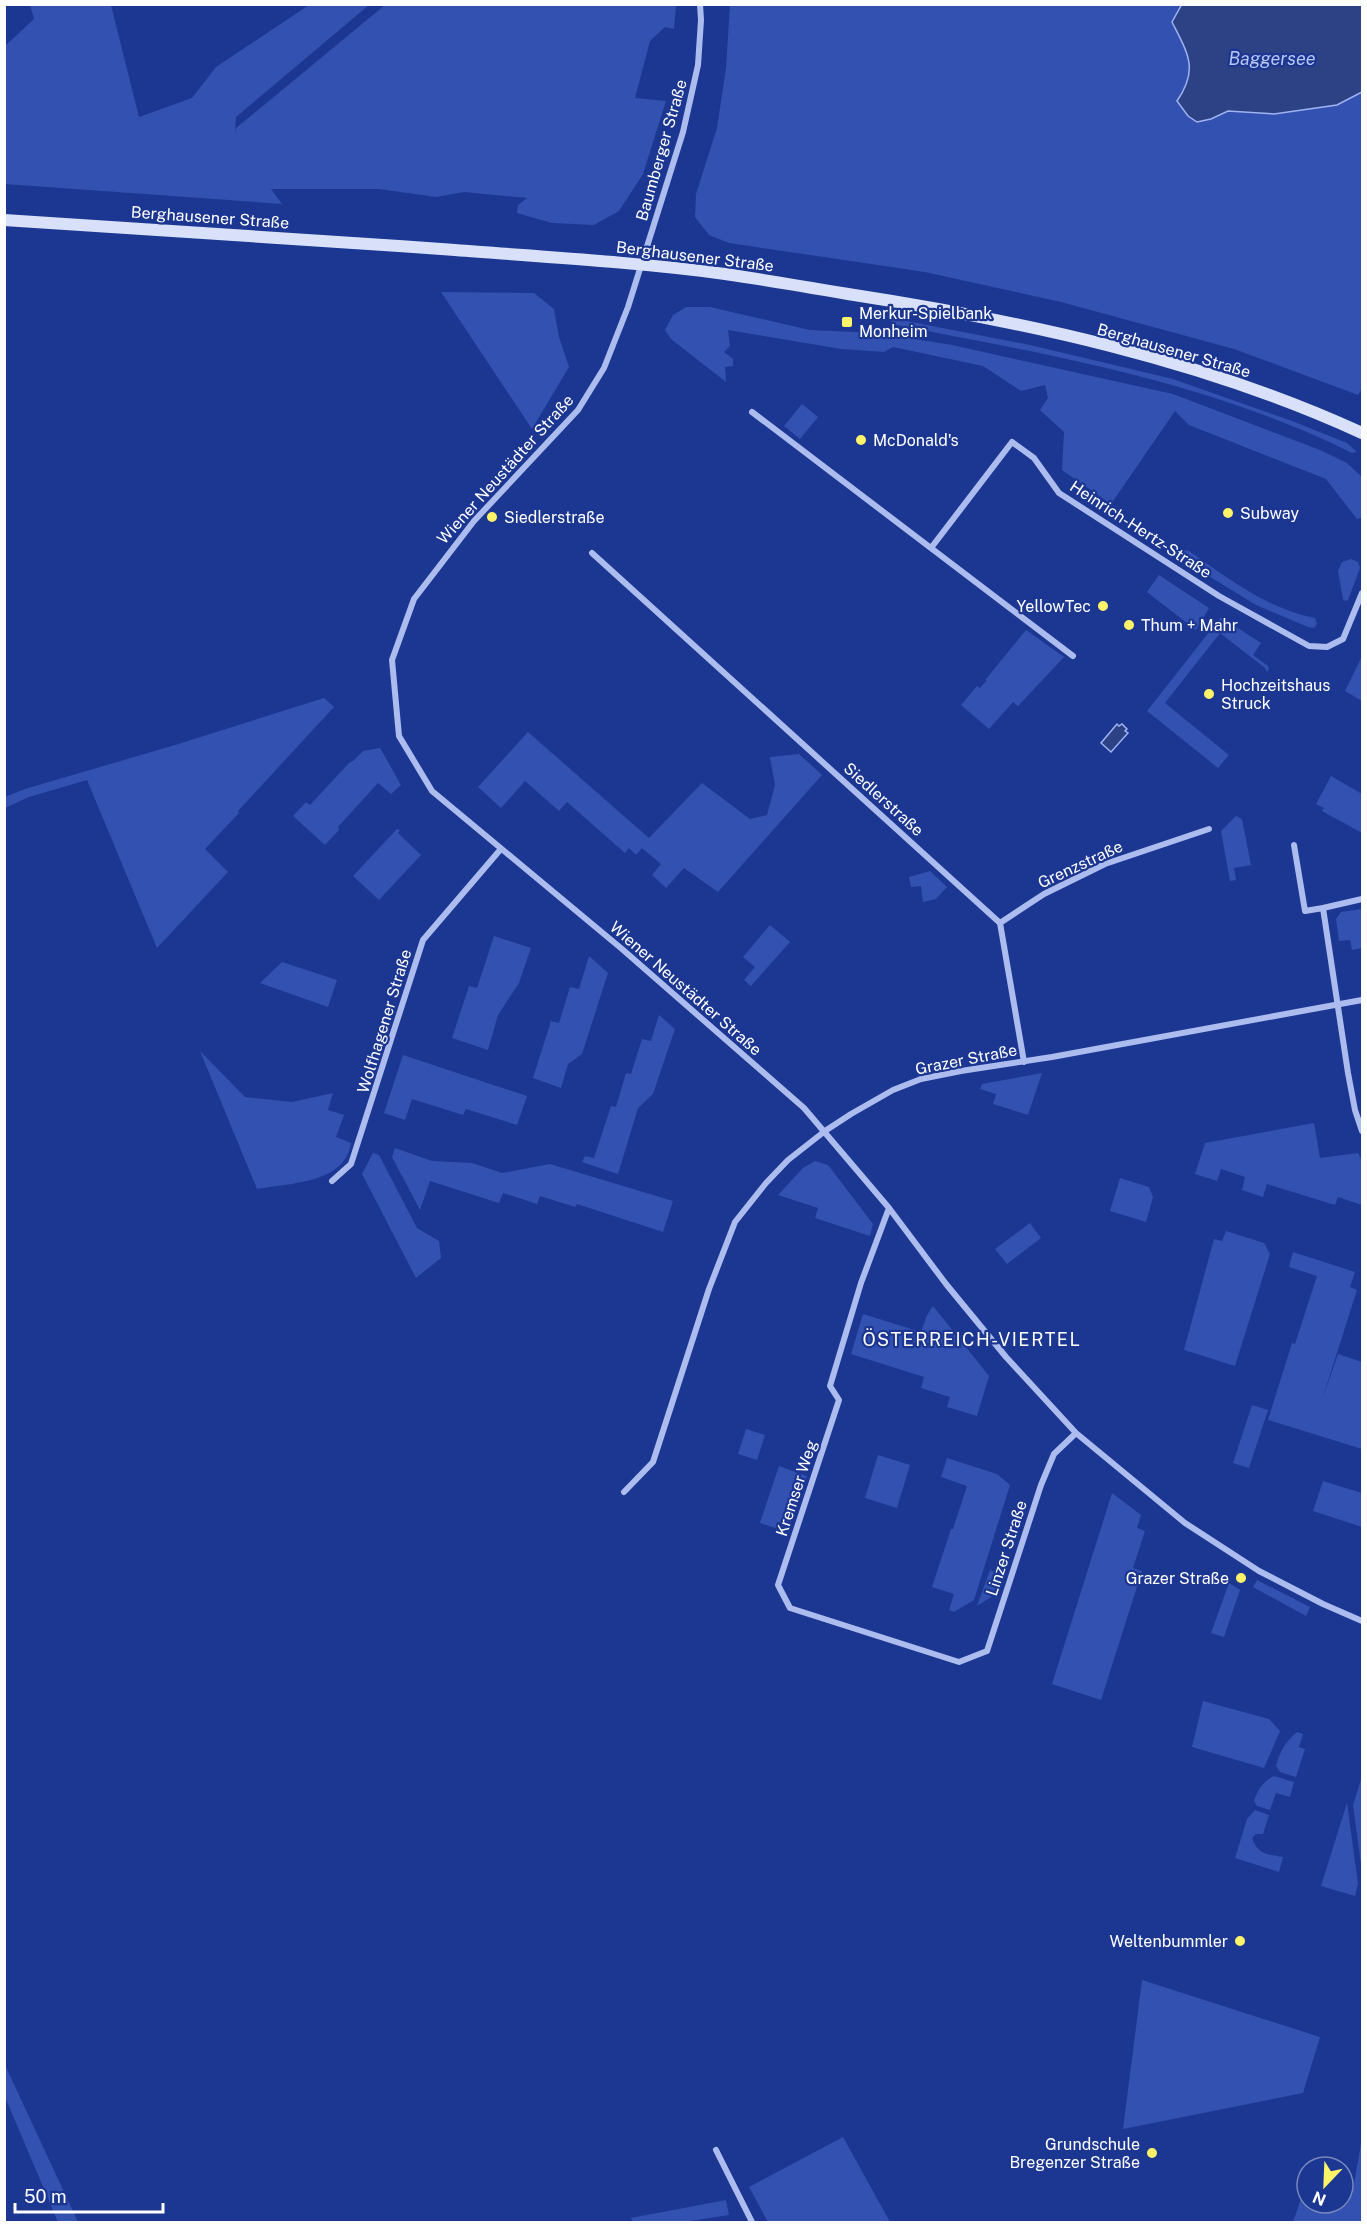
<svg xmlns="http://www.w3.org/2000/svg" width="1367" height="2227" font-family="'Public Sans',sans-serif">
	<rect width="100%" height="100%" fill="#1c3792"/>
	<path fill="#3351b1" d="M30 5H111L139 117 192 98 216 67 309 5H369L236 117 235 133 236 128 385 5H676L674 29 665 27 650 41 635 98 666 101 643 174 619 211 594 225 552 223 517 213 518 205 527 198 464 192 436 197 379 189H271L282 204 5 184V46L34 19Z
		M730 5H1182L1173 22C1189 54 1198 68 1177 101L1211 119 1228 111 1274 114 1337 105 1362 92V389L1358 395 1234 349 1061 302 925 272 729 243 709 235 695 217 696 194 717 128 726 68Z
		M441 292 534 293 554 309 559 337 569 367 532 429Z
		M686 307H710L810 330 877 333 952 345 1173 394 1320 450 1347 463 1362 477V518L1357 519 1326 479 1189 425 1175 411 1111 504 1062 470 1064 432 1040 410 1048 398 1045 385 1021 391 983 366 893 347 884 352 841 349 728 330 730 346 724 352 733 359V366L725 367 726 382 671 339 665 330 673 315Z
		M891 318 1030 345 1173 379 1292 421 1347 443 1357 452 1352 453C1210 382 1046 354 891 324Z
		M802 404 818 417 800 439 784 426Z
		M1184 550 1189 551C1228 578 1267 609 1315 618L1317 624 1314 628 1308 627 1256 605 1176 556Z
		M1351 559 1358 562 1360 568 1348 600 1345 601 1343 599 1338 571 1342 562Z
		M1159 575 1209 608 1196 630 1147 592Z
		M1221 617 1261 643 1253 655 1268 666 1269 669 1267 672 1265 668 1220 633 1165 703 1229 755 1218 768 1147 711Z
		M1026 630 1064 657 1018 706 1013 702 989 729 961 705 977 686 980 688 986 681V679Z
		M1362 656V701L1345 691Z
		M324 698 334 707 238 811 239 813 205 849 228 872 157 948 87 780 29 797 5 808V797L25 789 175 745Z
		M528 732 649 838 702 783 750 819 767 815 775 785 770 757 799 754 822 775 718 892 684 868 666 888 652 875 661 864 642 848 636 855 629 848 625 853 567 802 559 811 525 781 501 808 478 787Z
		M380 748 401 785 391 794 378 783 338 827 339 830 325 845 293 816 306 802 310 805 349 763 353 761 363 751Z
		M1331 776 1362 794V833L1322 811 1324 808 1316 804Z
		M1236 816 1242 819 1251 865 1234 868 1236 880 1230 881 1221 831Z
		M397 829 400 830 398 833 421 855 379 900 353 876Z
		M930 871 947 887 936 899 923 902 921 886 911 887 909 877Z
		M1362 909V948L1352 950 1350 940 1339 941 1336 919 1341 912Z
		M770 925 790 942 751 986 744 980 755 967 743 957Z
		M494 936 531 948 519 983 498 1015 488 1050 452 1038 469 986 477 988Z
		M589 956 608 973 582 1054 568 1064 561 1088 533 1078 551 1021 559 1023 570 987 579 989Z
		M282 962 337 980 328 1007 260 983Z
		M659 1015 675 1029 653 1094 638 1108 618 1174 582 1162 585 1156 594 1158 611 1106 616 1107 626 1073 631 1074 642 1039 651 1041Z
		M200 1051 245 1097 292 1102 333 1093 328 1110 344 1115 336 1137 351 1143C345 1184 289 1183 257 1189Z
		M403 1055 527 1096 517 1125 466 1109 463 1115 412 1099 405 1120 384 1113Z
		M1042 1073 1028 1115 993 1104 996 1094 980 1089 982 1084Z
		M1314 1123 1320 1158 1358 1153 1362 1161V1205L1338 1197 1335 1205 1267 1184 1263 1197 1242 1190 1245 1177 1221 1169 1217 1181 1195 1174 1205 1143Z
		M395 1148 432 1161 472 1163 502 1173 550 1164 673 1201 663 1232 577 1204 575 1207 540 1196 537 1204 503 1193 499 1203 430 1181 420 1210 392 1157Z
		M373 1153 379 1155 417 1228 439 1241 441 1258 416 1278 362 1174Z
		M815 1161 828 1165 873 1224 870 1236 815 1218 818 1208 778 1195 803 1168Z
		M1120 1178 1149 1187 1153 1197 1146 1222 1110 1211Z
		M1030 1223 1041 1238 1007 1264 995 1249Z
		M1226 1231 1264 1243 1270 1254 1235 1366 1184 1350 1214 1239 1222 1241Z
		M1293 1252 1355 1272 1350 1287 1357 1290 1321 1403 1338 1354 1362 1362V1449L1268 1420 1292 1343 1295 1344 1317 1276 1289 1267Z
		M933 1306 989 1376 977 1416 947 1407 950 1397 921 1388 924 1377 851 1354 863 1314 921 1332 927 1315Z
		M1252 1405 1268 1410 1249 1468 1233 1463Z
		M746 1429 765 1435 757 1460 738 1454Z
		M878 1455 910 1465 897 1508 865 1498Z
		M947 1458 997 1474 1010 1485 974 1600 954 1612 949 1610 954 1594 932 1587 951 1529H953L967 1486 941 1477Z
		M779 1466 807 1476 788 1532 760 1523Z
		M1323 1481 1362 1493V1527L1313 1511Z
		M1112 1493 1141 1515 1137 1528 1145 1531 1133 1568 1142 1571 1101 1700 1052 1684Z
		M990 1570 1004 1575 994 1595 977 1606Z
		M1257 1580 1310 1607 1306 1616 1253 1587Z
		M1229 1583 1240 1590 1224 1637 1211 1633Z
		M1203 1701 1269 1719 1280 1731 1264 1768 1192 1747Z
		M1297 1732 1303 1734 1299 1747 1305 1749 1296 1777 1280 1772 1276 1766C1280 1751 1285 1742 1297 1732Z
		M1274 1776 1294 1782 1290 1797 1276 1793 1270 1810 1257 1806 1254 1801C1257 1791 1264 1780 1274 1776Z
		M1362 1776V1871L1353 1805Z
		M1347 1803 1358 1884 1355 1896 1321 1886Z
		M1255 1810 1269 1815 1263 1834H1256L1252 1838C1258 1855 1267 1854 1283 1857L1279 1872 1235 1858 1247 1819Z
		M1142 1980 1320 2037 1303 2093 1123 2129Z
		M4 2065H5L78 2222H58L5 2097Z
		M843 2137 890 2222H768L749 2187Z
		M1362 2138V2222H1293L1305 2187H1307V2203H1343V2194L1352 2196Z
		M726 2200 729 2215 684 2222H633L631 2218Z"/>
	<path fill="#2d4185" stroke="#9fb4f0" stroke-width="1.5" d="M1182 4 1362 5V92L1337 105 1274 114 1228 111 1211 119 1197 122 1188 116 1177 101C1199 69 1188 54 1172 22Z
		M1117 724 1119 726 1122 724 1127 729 1125 731 1128 733 1111 752 1101 743Z"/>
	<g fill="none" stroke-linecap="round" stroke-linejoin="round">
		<path stroke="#acbcef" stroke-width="6" d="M700 4 701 20 698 65 683 132 628 307 604 368 578 410 474 521 414 599 392 660 399 736 432 791 622 949 804 1108 889 1208 946 1284 1006 1357 1076 1433 1185 1523 1259 1571 1323 1604 1362 1621
			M752 412 1073 656
			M931 548 1012 442 1034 458 1059 493 1219 596 1309 646 1327 647 1343 639 1362 593
			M592 553 1000 923 1024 1062
			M1294 845 1305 911 1323 908
			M1362 899 1323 908 1348 1073 1355 1110 1362 1131
			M1000 923 1044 894 1105 864 1209 829
			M332 1181 351 1164 423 940 500 850
			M889 1208 861 1283 830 1386 839 1400 778 1585 790 1608 959 1662 987 1651 1041 1485 1054 1454 1076 1433
			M624 1492 653 1462 709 1289 735 1222 766 1183 788 1160 825 1131 851 1114 893 1090 921 1079 961 1071 1052 1057 1362 1000
			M716 2150 752 2222"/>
		<path stroke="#d9e1fa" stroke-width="12" d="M4 220C155 230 305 239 455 250 545 257 635 262 725 274 766 280 807 287 848 294 1023 321 1201 359 1362 433"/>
	</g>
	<g fill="#fff36a" stroke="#1c3792" stroke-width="2">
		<rect x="841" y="316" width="12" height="12" rx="3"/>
		<circle cx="861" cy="440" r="6"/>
		<circle cx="1228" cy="513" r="6"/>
		<circle cx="492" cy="517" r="6"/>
		<circle cx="1103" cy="606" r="6"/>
		<circle cx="1129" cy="625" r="6"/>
		<circle cx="1209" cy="694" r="6"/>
		<circle cx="1241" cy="1578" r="6"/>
		<circle cx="1240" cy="1941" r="6"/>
		<circle cx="1152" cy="2153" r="6"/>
	</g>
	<g text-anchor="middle" stroke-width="4.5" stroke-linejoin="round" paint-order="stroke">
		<g font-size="16" fill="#fff" stroke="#1c3792">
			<text transform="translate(661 150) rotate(-74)" y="6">Baumberger Straße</text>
			<text transform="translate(210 217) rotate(4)" y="6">Berghausener Straße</text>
			<text transform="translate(695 256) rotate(7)" y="6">Berghausener Straße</text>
			<text transform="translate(1174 350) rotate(16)" y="6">Berghausener Straße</text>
			<text transform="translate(505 469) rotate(-48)" y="6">Wiener Neustädter Straße</text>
			<text transform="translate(1141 529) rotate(33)" y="6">Heinrich-Hertz-Straße</text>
			<text transform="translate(884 799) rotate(42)" y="6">Siedlerstraße</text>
			<text transform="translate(1080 864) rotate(-25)" y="6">Grenzstraße</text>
			<text transform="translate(686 988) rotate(41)" y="6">Wiener Neustädter Straße</text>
			<text transform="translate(384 1021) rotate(-73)" y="6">Wolfhagener Straße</text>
			<text transform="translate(966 1059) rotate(-11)" y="6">Grazer Straße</text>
			<text transform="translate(796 1488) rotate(-72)" y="6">Kremser Weg</text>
			<text transform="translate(1006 1548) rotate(-72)" y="6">Linzer Straße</text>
		</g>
		<g font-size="16" fill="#fff" stroke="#1c3792" text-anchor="start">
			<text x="859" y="319">Merkur-Spielbank<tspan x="859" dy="18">Monheim</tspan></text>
			<text x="873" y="446">McDonald's</text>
			<text x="1240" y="519">Subway</text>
			<text x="504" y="523">Siedlerstraße</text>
			<text x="1091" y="612" text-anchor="end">YellowTec</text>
			<text x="1141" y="631">Thum + Mahr</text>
			<text x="1221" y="691">Hochzeitshaus<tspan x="1221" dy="18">Struck</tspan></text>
			<text x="1229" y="1584" text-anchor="end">Grazer Straße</text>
			<text x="1228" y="1947" text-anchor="end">Weltenbummler</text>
			<text x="1140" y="2150" text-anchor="end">Grundschule<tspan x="1140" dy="18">Bregenzer Straße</tspan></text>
		</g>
		<g font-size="18" font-style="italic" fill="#b8c7f5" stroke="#1c3792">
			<text x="1272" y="65">Baggersee</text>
		</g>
		<g font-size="18" letter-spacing="1.5" fill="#fff" stroke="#1c3792">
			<text x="972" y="1346">ÖSTERREICH-VIERTEL</text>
		</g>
	</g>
	<rect width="1367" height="2227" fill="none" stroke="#ffffff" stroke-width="12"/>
	<g transform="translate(1325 2185) rotate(203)"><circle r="28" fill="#1c3792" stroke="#7787be" stroke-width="1.5"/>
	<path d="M0-4.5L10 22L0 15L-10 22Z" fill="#fff36a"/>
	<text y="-9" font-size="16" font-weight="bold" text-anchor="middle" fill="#ffffff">N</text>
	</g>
	<path d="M15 2203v9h148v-9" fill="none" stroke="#ffffff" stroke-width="3"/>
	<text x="24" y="2203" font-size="18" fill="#ffffff" stroke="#1c3792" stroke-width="4.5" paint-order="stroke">50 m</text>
</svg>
